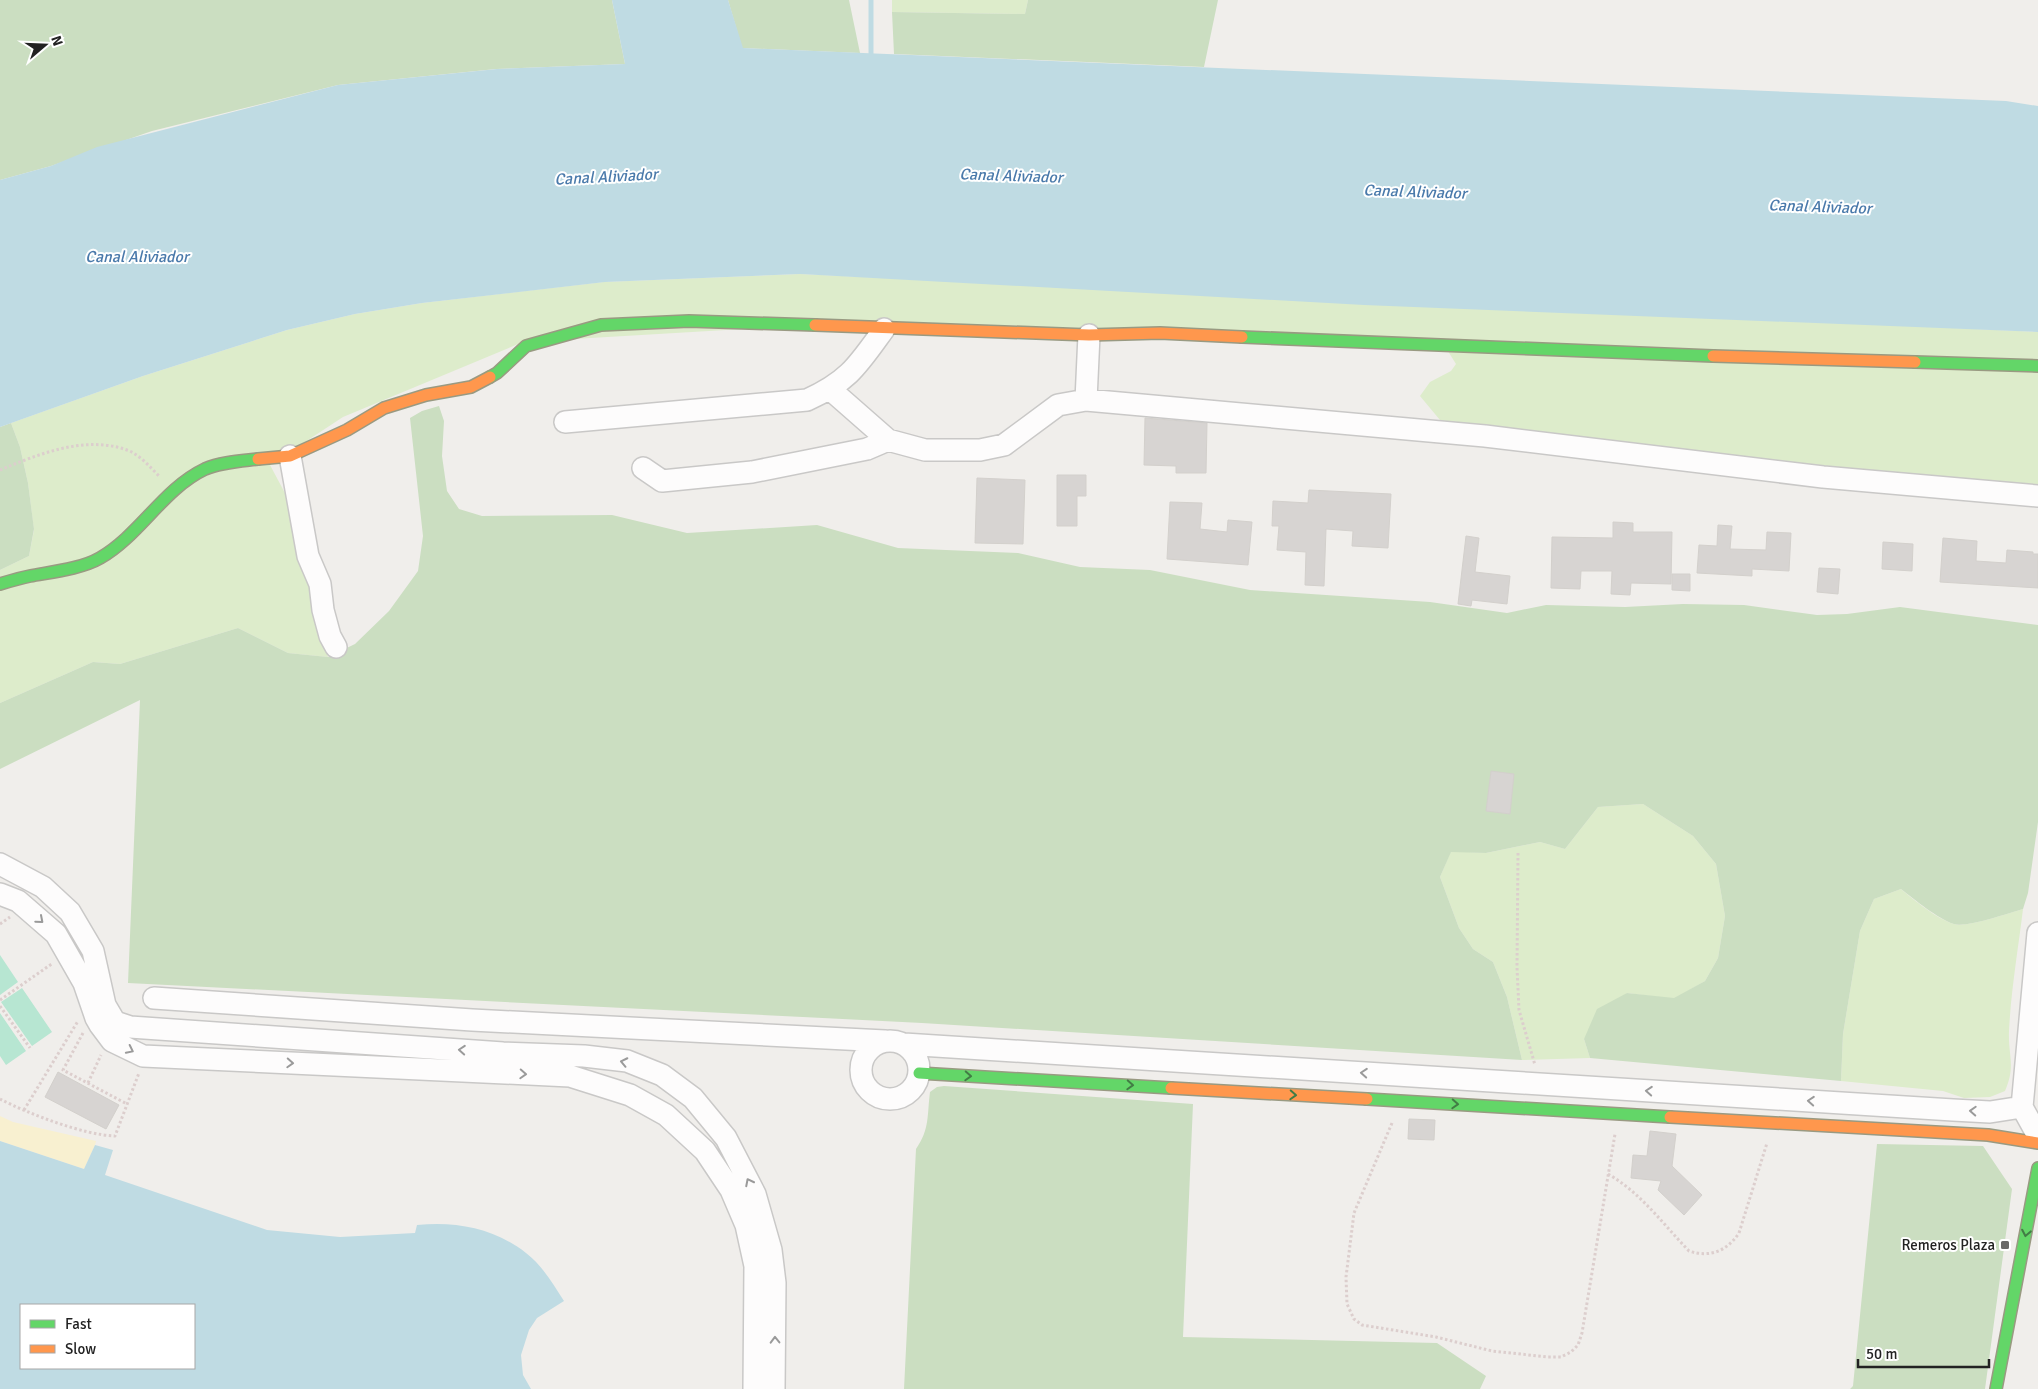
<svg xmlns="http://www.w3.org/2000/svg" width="2038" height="1389" font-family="Signika,sans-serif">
	<rect width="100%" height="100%" fill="#f0eeeb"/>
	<path fill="#ddeccb" d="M892 0H1028L1025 14 892 12Z
		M800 274 2038 332V492L1445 426 1420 396 1430 382 1451 371 1456 364 1441 340 878 321 523 342 343 417 270 465 286 495 328 657 288 653 238 628 120 664 93 662 0 703V570L29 556 34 530 28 483 20 447 11 423 143 376 287 330 355 314 422 303 604 282Z
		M1643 804 1693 836 1716 864 1725 916 1718 958 1705 981 1674 999 1627 993 1584 1039 1590 1058 1522 1060 1507 997 1493 962 1473 949 1459 928 1440 877 1451 851 1486 853 1540 842 1565 849 1598 807Z
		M1901 889C1914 900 1937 919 1954 924 1966 928 2009 913 2023 909 2018 950 2011 991 2009 1031 2008 1056 2016 1066 2005 1091L1990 1097 1964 1098 1943 1091 1841 1081 1843 1034 1860 931 1874 899Z"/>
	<path fill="#cbdec1" d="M0 0H612L625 64 496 69 338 85 152 131 51 166 0 180Z
		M728 0H849L860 53 742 48Z
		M1028 0H1218L1204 67 894 54 892 12 1025 14Z
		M439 406 444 421 442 456 447 491 459 509 482 516 612 515 687 533 817 525 898 548 1018 553 1080 567 1150 570 1250 590 1430 602 1507 613 1546 605 1625 607 1683 604 1744 605 1817 615 1847 614 1900 607 2038 625V822L2028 893 2023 909C2009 913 1966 928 1954 924 1938 919 1914 899 1901 889L1874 899 1860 931 1843 1034 1841 1081 1590 1058 1584 1039 1597 1009 1627 993 1674 998 1705 981 1718 958 1725 916 1716 864 1693 836 1643 804 1598 807 1565 849 1540 842 1486 853 1451 852 1440 877 1459 928 1473 949 1493 962 1507 997 1522 1060 922 1023 128 983 140 700 0 769V703L93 662 120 664 238 628 288 653 328 657 355 644 389 611 418 571 423 536 410 418 422 411Z
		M11 423 20 447 28 483 34 529 29 556 0 570V427Z
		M944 1086 1193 1104 1183 1337 1437 1343 1486 1376 1480 1389H904L916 1149C930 1129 927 1115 930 1092L937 1087Z
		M1877 1144 1983 1146 2012 1189 1985 1389H1850L1853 1386Z"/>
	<path fill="#f8f0d0" d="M0 1116 13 1122 96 1141 95 1145 84 1169 0 1141Z"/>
	<path fill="#b7e6d2" d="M0 955 18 982 0 995Z
		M22 988 52 1032 32 1046 1 1002Z
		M0 1013 26 1051 6 1065 0 1056Z"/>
	<path fill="#bfdbe3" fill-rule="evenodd" d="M612 0H728L743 48 2006 101 2038 106V332L1364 305 800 274 605 282 422 303 355 314 287 330 143 376 0 427V180L51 166 97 147 338 85 497 69 625 64Z
		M0 1141 84 1169 95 1145 113 1150 105 1175 267 1230 340 1237 415 1233 417 1225C456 1221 494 1228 526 1253 542 1265 553 1284 564 1301L537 1318 529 1330 521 1355 523 1375 531 1389H0ZM21 1305H194V1368H21Z"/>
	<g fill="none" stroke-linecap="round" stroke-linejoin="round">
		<path stroke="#bfdbe3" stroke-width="5" d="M871 54V0"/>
	</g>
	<path fill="#d7d4d2" stroke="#d3d0cc" d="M1145 418 1207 423 1206 473H1176V466L1144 465Z
		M1057 475H1086V496H1077V526H1057Z
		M977 478 1025 480 1023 544 975 543Z
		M1309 490 1391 494 1388 548 1352 546 1353 531 1326 529 1324 586 1305 585 1306 552 1277 550 1279 526H1272L1273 501 1308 503Z
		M1170 502 1202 503 1200 529 1227 532 1228 520 1252 522 1248 565 1167 559Z
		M1613 522 1633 523V532H1672L1671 584 1631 583 1630 595 1611 594 1612 571H1581L1580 589 1551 588 1552 537 1613 538Z
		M1718 525 1732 526 1730 549 1766 550 1767 532 1791 533 1789 571 1752 569V576L1697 573 1699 545 1717 546Z
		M1466 536 1479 538 1475 572 1510 576 1507 604 1472 600 1471 606 1458 604Z
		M1943 538 1977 541 1976 561 2006 563 2007 550 2033 552V554H2038V588L1940 582Z
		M1883 542 1913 544 1912 571 1882 569Z
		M1819 568 1840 569 1838 594 1817 592Z
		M1672 574H1690V591L1672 590Z
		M1491 771 1514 774 1510 814 1486 811Z
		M58 1072 119 1105 106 1129 45 1097Z
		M1409 1119 1435 1120 1434 1140 1408 1139Z
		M1650 1131 1676 1134 1672 1166 1702 1195 1684 1215 1658 1190 1661 1181 1631 1178 1633 1155 1647 1156Z"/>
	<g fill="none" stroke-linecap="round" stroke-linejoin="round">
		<defs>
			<path id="street" d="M1089 335 1086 400 1485 436 1823 477 2038 496
				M831 390 888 440
				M565 422 807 400C849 381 858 365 884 329
				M290 456 308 556 320 584 323 610 330 636 336 647
				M643 468 662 481 752 472 867 449 888 440 925 450H980L1004 445 1058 405 1086 400
				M0 864 43 887 70 912 93 951 105 1005 115 1022 130 1027 503 1053 584 1056 627 1061 662 1075 693 1098 726 1138 755 1194 771 1250 775 1283 774 1389
				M0 894 18 901 56 934 84 983 96 1018 100 1025 112 1041 143 1056 570 1076 630 1095 666 1115 705 1151 731 1190 746 1225 755 1266 754 1389
				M2038 933 2022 1107 2038 1136
				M154 998 472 1020 885 1041
				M861 1070a29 29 0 1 1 58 0a29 29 0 1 1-58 0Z
				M904 1044 1953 1110 1990 1112 2022 1107"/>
			<path id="fast" d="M1242 337 1713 356
				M1915 362 2038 366
				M490 377 497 373 526 346 601 325 689 321 815 325
				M0 584C10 581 20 578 30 576 51 572 81 569 100 558 140 535 163 489 205 469 221 462 241 461 258 459
				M919 1073 1171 1088
				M1367 1099 1670 1117
				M1996 1389 2038 1168"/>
			<path id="slow" d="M815 325 1089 335 1160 333 1242 337
				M1713 356 1915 362
				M258 459 290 456 347 430 384 408 426 395 471 387 490 377
				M1171 1088 1367 1099
				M1670 1117 1988 1135 2038 1143"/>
		</defs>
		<use href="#street" stroke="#c9c8c7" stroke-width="24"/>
		<use href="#fast" stroke="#999a82" stroke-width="14"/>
		<use href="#slow" stroke="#999a82" stroke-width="14"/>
		<path stroke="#dccecd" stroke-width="3" stroke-dasharray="2.5 2.5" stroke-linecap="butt" d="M0 470C39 454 85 435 127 450 139 454 151 468 160 477
			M1518 853 1517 967 1519 1010 1535 1065
			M0 924 10 917
			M0 1000 53 963
			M0 1006 30 1048
			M83 1033 63 1070 127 1104
			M88 1083 101 1055
			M0 1099C29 1114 84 1135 115 1136L139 1073
			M24 1110 78 1021
			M1392 1123 1354 1213 1346 1277 1347 1304 1354 1319 1362 1325 1436 1337 1492 1351 1548 1357H1561L1571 1352 1578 1345 1582 1333 1615 1134
			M1608 1174C1641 1193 1663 1224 1689 1251 1710 1258 1727 1251 1739 1233L1767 1143"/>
		<use href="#street" stroke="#fdfcfc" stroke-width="21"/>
		<use href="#fast" stroke="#63d668" stroke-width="11"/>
		<use href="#slow" stroke="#ff974d" stroke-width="11"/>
	</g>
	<defs><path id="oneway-chevron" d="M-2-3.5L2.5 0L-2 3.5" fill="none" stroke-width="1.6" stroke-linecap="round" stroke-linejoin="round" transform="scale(1.25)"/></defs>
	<g stroke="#9a9a9a">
		<use href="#oneway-chevron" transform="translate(40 920) rotate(41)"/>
		<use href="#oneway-chevron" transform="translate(130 1050) rotate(26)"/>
		<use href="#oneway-chevron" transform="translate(462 1050) rotate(-176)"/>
		<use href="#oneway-chevron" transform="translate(624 1062) rotate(-168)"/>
		<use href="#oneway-chevron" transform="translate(290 1063) rotate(3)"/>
		<use href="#oneway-chevron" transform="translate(1364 1073) rotate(-176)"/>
		<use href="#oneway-chevron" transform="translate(523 1074) rotate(3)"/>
		<use href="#oneway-chevron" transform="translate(1649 1091) rotate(-176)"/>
		<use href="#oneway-chevron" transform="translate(1811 1101) rotate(-176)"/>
		<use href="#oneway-chevron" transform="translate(1973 1111) rotate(-177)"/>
		<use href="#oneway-chevron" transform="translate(749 1182) rotate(-117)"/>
		<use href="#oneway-chevron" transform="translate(775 1340) rotate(-91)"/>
	</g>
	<g stroke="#427c45">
		<use href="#oneway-chevron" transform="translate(968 1076) rotate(3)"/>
		<use href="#oneway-chevron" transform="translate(1130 1085) rotate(3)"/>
		<use href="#oneway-chevron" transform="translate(1293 1095) rotate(3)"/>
		<use href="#oneway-chevron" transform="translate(1455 1104) rotate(3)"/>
		<use href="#oneway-chevron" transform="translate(2026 1233) rotate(101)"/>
	</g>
	<rect fill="#6a6968" stroke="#fff" stroke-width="2" x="2000" y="1240" width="10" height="10" rx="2.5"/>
	<g text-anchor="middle" stroke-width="4" stroke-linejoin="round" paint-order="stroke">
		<g font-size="15" fill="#222" stroke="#fff" text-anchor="end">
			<text x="1995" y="1250">Remeros Plaza</text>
		</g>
		<g font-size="16" font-style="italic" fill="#4a7aab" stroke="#fff">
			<text transform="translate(1011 175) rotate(2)" y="6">Canal Aliviador</text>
			<text transform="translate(606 176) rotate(-3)" y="6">Canal Aliviador</text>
			<text transform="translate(1415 191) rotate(2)" y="6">Canal Aliviador</text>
			<text transform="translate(1820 206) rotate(2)" y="6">Canal Aliviador</text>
			<text x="137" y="262">Canal Aliviador</text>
		</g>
	</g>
	<rect x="20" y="1304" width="175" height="65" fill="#ffffff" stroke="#a7a7a7"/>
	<rect x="30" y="1320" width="25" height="8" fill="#63d668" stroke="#a7a7a7"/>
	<text x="65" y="1329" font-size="15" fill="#222222">Fast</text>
	<rect x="30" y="1345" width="25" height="8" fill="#ff974d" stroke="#a7a7a7"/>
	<text x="65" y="1354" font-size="15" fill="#222222">Slow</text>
	<g transform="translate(45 45) rotate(71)" stroke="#ffffff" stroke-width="4" paint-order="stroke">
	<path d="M0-4L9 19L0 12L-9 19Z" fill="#222222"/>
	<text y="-8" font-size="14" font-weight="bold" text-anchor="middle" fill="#222222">N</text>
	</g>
	<path d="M1858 1359v8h131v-8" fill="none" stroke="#222222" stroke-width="2.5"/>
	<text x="1866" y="1359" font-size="15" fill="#222222" stroke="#ffffff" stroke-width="4" paint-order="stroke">50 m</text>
</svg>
